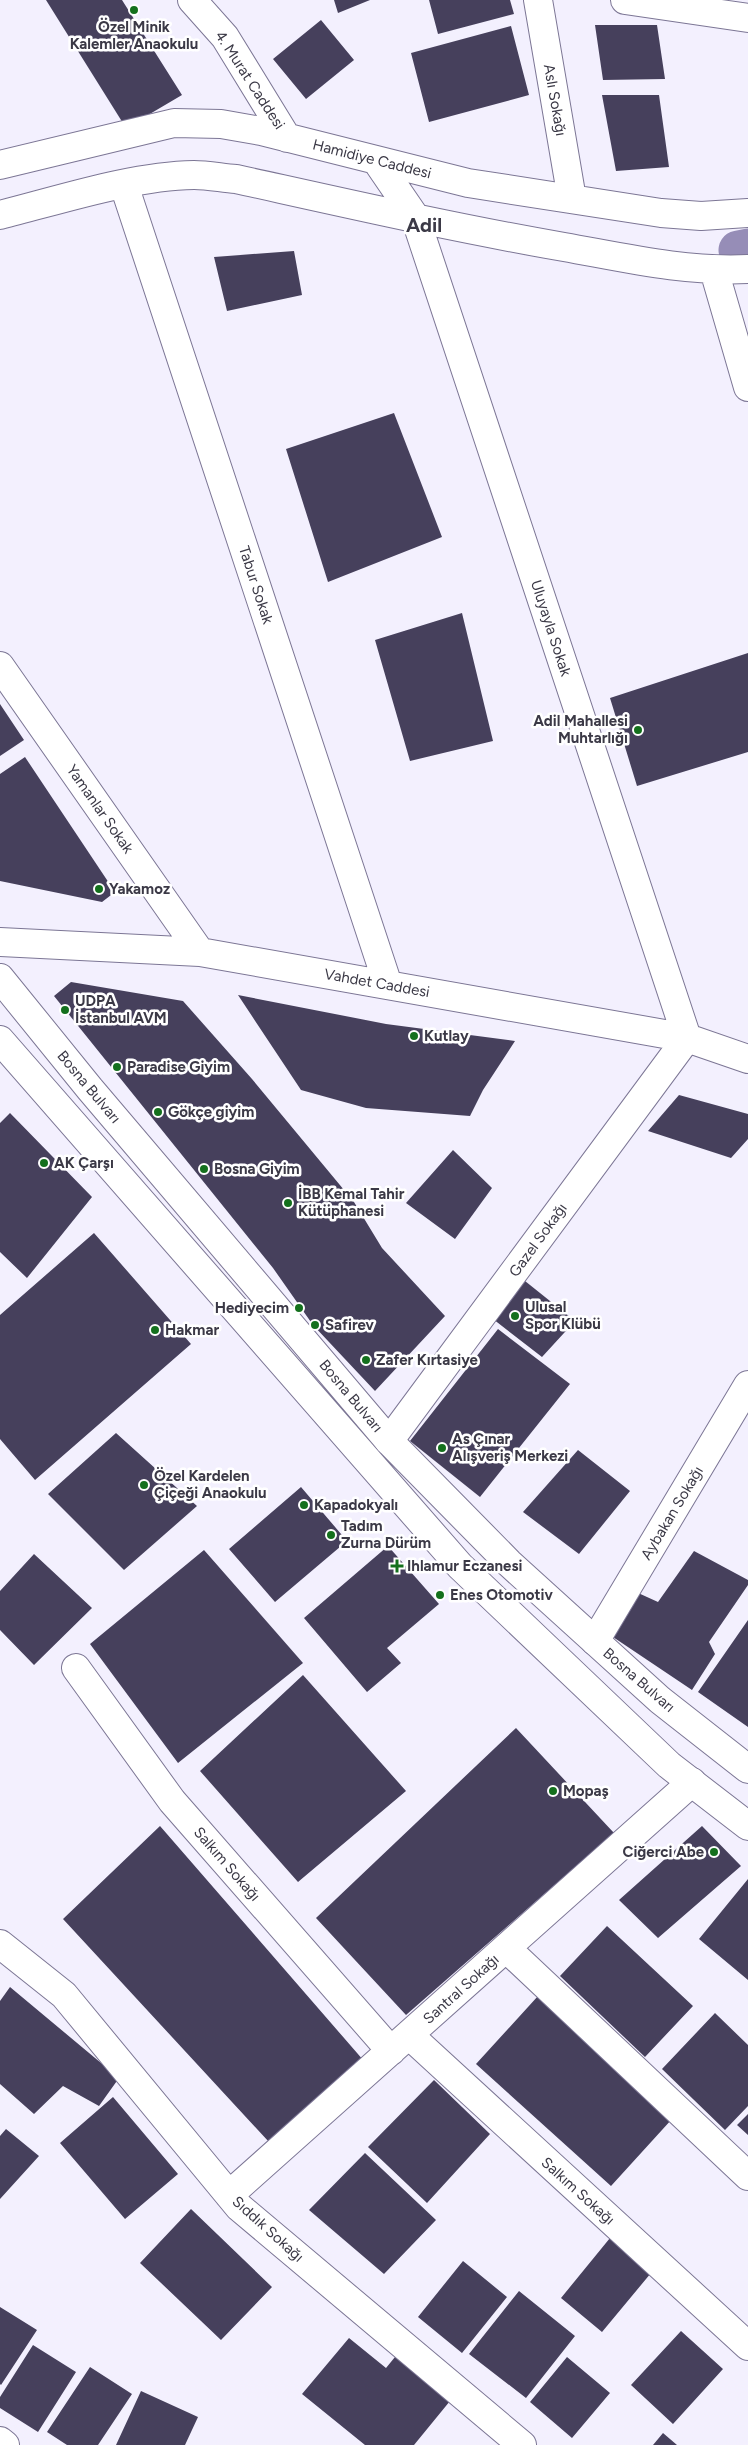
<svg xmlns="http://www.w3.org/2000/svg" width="748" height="2445" font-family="Figtree,sans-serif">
	<rect width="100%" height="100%" fill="#f3f0fe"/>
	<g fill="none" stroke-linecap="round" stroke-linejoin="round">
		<path stroke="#968db7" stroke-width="39" d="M738 250 748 248"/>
	</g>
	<path fill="#46405c" d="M46 0H122L182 95 126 128Z
		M334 0H370L338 13Z
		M429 0H510L514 14 438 34Z
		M321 20 354 60 306 99 273 59Z
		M595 25H657L665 79 603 80Z
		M511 26 529 95 429 122 411 53Z
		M602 95H659L669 167 616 171Z
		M294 251 302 295 227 311 214 257Z
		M394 413 442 537 328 582 286 449Z
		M462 613 493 741 410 761 375 640Z
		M748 653V752L637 786 610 698Z
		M0 704 24 740 0 756Z
		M25 757 115 892 102 902 0 881V774Z
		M71 982 183 1001 252 1079 354 1202 382 1248 445 1316 375 1391 313 1325 273 1268 54 996Z
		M238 995 386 1024 515 1041 483 1090 470 1116 366 1108 301 1090Z
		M679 1095 748 1114V1139L731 1158 648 1131Z
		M10 1113 92 1197 27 1278 0 1252V1123Z
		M453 1150 492 1188 455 1239 406 1203Z
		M94 1233 191 1344 35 1480 0 1439V1315Z
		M525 1281 575 1321 542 1357 493 1319Z
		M498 1329 570 1384 480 1497 410 1441Z
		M116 1433 197 1506 124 1570 48 1494Z
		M578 1450 630 1491 579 1554 523 1512Z
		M301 1487 347 1541 275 1602 229 1549Z
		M388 1546 439 1604 387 1648 401 1663 367 1692 304 1618Z
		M204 1550 303 1663 178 1763 90 1644Z
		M694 1551 748 1580V1585L709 1642 715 1654 692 1690 610 1635 636 1592 658 1602Z
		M34 1554 92 1608 34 1665 0 1630V1591Z
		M748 1620V1727L698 1692Z
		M303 1675 406 1791 298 1882 200 1771Z
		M516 1728 614 1833 406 2015 316 1918Z
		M160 1826 364 2061 269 2142 63 1919Z
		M702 1826 741 1866 658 1938 619 1900Z
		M748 1879V1980L699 1939Z
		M607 1926 693 2006 645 2057 560 1976Z
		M10 1987 119 2078 99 2106 63 2086 34 2114 0 2084V2001Z
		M538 1996 672 2119 611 2186 476 2064Z
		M715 2013 748 2045V2106L725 2130 662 2069Z
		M434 2080 490 2134 427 2203 368 2147Z
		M113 2097 178 2174 125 2219 60 2143Z
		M748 2114V2135L737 2125Z
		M6 2129 39 2156 0 2199V2136Z
		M365 2153 436 2220 384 2274 309 2210Z
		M191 2209 272 2287 221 2340 140 2263Z
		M610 2238 651 2273 602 2332 561 2298Z
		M463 2261 507 2297 462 2353 418 2317Z
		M519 2291 575 2336 526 2398 469 2354Z
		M0 2307 37 2330 1 2385 0 2384Z
		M681 2331 723 2369 673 2424 631 2385Z
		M349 2338 386 2368 395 2357 450 2401 414 2445H365L302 2394Z
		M33 2345 76 2372 38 2432 0 2408V2397Z
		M567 2357 610 2393 572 2438 530 2402Z
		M90 2367 132 2394 98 2445H67L47 2432Z
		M141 2391 198 2417 185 2445H116Z
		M663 2433 677 2445H653Z"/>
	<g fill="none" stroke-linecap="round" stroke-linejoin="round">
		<defs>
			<path id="minor" d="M192 0 225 37 287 138
				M538 0 572 199
				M625 0 748 18
				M376 160 415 217 687 1038 389 1441
				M0 165 174 123 221 124 261 131 468 183 661 213 701 216 748 213
				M124 185 388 985
				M0 215C60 200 132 176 194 175 208 175 222 178 236 179 345 203 454 228 564 247 626 258 684 272 748 269
				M714 270 748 387
				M0 666 200 952
				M0 942 200 952 687 1038 748 1059
				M595 1641 748 1385
				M76 1668 172 1801 391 2051
				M0 1944 64 1995 239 2207 522 2445
				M506 1948 748 2176
				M409 2035 748 2346
				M229 2195 692 1782
				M0 2441 5 2445"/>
			<path id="major" d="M0 978 90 1089 389 1441 509 1563 660 1700 748 1769
				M0 1040 460 1566 669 1765 748 1826"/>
		</defs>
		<use href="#minor" stroke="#7c7695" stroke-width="30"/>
		<use href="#major" stroke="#7c7695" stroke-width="30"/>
		<use href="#minor" stroke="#fff" stroke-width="28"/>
		<use href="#major" stroke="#fff" stroke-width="28"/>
	</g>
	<g fill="#14701d" stroke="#fff" stroke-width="2">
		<circle cx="134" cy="10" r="5"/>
		<circle cx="638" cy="730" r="5"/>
		<circle cx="99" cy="889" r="5"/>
		<circle cx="65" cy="1010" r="5"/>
		<circle cx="414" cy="1036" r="5"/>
		<circle cx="117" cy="1067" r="5"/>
		<circle cx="158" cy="1112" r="5"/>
		<circle cx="44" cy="1163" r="5"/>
		<circle cx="204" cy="1169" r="5"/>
		<circle cx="288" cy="1203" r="5"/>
		<circle cx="299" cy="1308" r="5"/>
		<circle cx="515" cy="1316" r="5"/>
		<circle cx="315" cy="1325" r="5"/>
		<circle cx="155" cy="1330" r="5"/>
		<circle cx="366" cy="1360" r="5"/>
		<circle cx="442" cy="1448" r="5"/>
		<circle cx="144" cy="1485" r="5"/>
		<circle cx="304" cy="1505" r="5"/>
		<circle cx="331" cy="1535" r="5"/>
		<path d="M394.5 1558.5h5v5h5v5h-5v5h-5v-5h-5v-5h5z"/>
		<circle cx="440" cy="1595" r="5"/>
		<circle cx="553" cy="1791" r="5"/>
		<circle cx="714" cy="1852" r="5"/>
	</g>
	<g text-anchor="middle" stroke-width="5" stroke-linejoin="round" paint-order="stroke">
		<g font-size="15" font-weight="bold" fill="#3b3946" stroke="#fff" text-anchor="start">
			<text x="134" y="32" text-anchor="middle">Özel Minik<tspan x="134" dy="17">Kalemler Anaokulu</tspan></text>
			<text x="628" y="726" text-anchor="end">Adil Mahallesi<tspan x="628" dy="17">Muhtarlığı</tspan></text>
			<text x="109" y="894">Yakamoz</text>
			<text x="75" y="1006">UDPA<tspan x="75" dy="17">İstanbul AVM</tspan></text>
			<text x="424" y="1041">Kutlay</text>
			<text x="127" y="1072">Paradise Giyim</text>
			<text x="168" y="1117">Gökçe giyim</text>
			<text x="54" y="1168">AK Çarşı</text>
			<text x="214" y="1174">Bosna Giyim</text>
			<text x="298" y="1199">İBB Kemal Tahir<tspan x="298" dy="17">Kütüphanesi</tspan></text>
			<text x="525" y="1312">Ulusal<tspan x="525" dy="17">Spor Klübü</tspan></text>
			<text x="289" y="1313" text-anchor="end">Hediyecim</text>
			<text x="325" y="1330">Safirev</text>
			<text x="165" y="1335">Hakmar</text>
			<text x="376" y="1365">Zafer Kırtasiye</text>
			<text x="452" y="1444">As Çınar<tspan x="452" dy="17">Alışveriş Merkezi</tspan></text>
			<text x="154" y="1481">Özel Kardelen<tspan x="154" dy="17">Çiçeği Anaokulu</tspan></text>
			<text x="314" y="1510">Kapadokyalı</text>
			<text x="341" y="1531">Tadım<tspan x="341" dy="17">Zurna Dürüm</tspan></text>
			<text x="407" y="1571">Ihlamur Eczanesi</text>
			<text x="450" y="1600">Enes Otomotiv</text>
			<text x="563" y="1796">Mopaş</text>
			<text x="704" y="1857" text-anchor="end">Ciğerci Abe</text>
		</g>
		<g font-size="15" fill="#3b3946" stroke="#fff">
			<text transform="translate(250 80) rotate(57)" y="5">4. Murat Caddesi</text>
			<text transform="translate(555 100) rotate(80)" y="5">Aslı Sokağı</text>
			<text transform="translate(372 159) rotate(14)" y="5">Hamidiye Caddesi</text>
			<text transform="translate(256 585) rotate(72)" y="5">Tabur Sokak</text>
			<text transform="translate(551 628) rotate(72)" y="5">Uluyayla Sokak</text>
			<text transform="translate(100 809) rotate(55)" y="5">Yamanlar Sokak</text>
			<text transform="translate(377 983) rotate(10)" y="5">Vahdet Caddesi</text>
			<text transform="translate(89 1087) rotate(50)" y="5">Bosna Bulvarı</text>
			<text transform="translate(538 1240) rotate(-54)" y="5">Gazel Sokağı</text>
			<text transform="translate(351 1396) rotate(50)" y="5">Bosna Bulvarı</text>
			<text transform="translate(672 1513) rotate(-59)" y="5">Aybakan Sokağı</text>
			<text transform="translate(639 1680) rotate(41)" y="5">Bosna Bulvarı</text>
			<text transform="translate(227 1864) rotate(49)" y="5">Salkım Sokağı</text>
			<text transform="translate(461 1989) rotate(-42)" y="5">Santral Sokağı</text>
			<text transform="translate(578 2191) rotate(42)" y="5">Salkım Sokağı</text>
			<text transform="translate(268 2229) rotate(42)" y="5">Sıddık Sokağı</text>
		</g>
		<g font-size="20" font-weight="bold" fill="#3b3946" stroke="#fff">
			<text x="424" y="232">Adil</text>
		</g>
	</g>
</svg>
